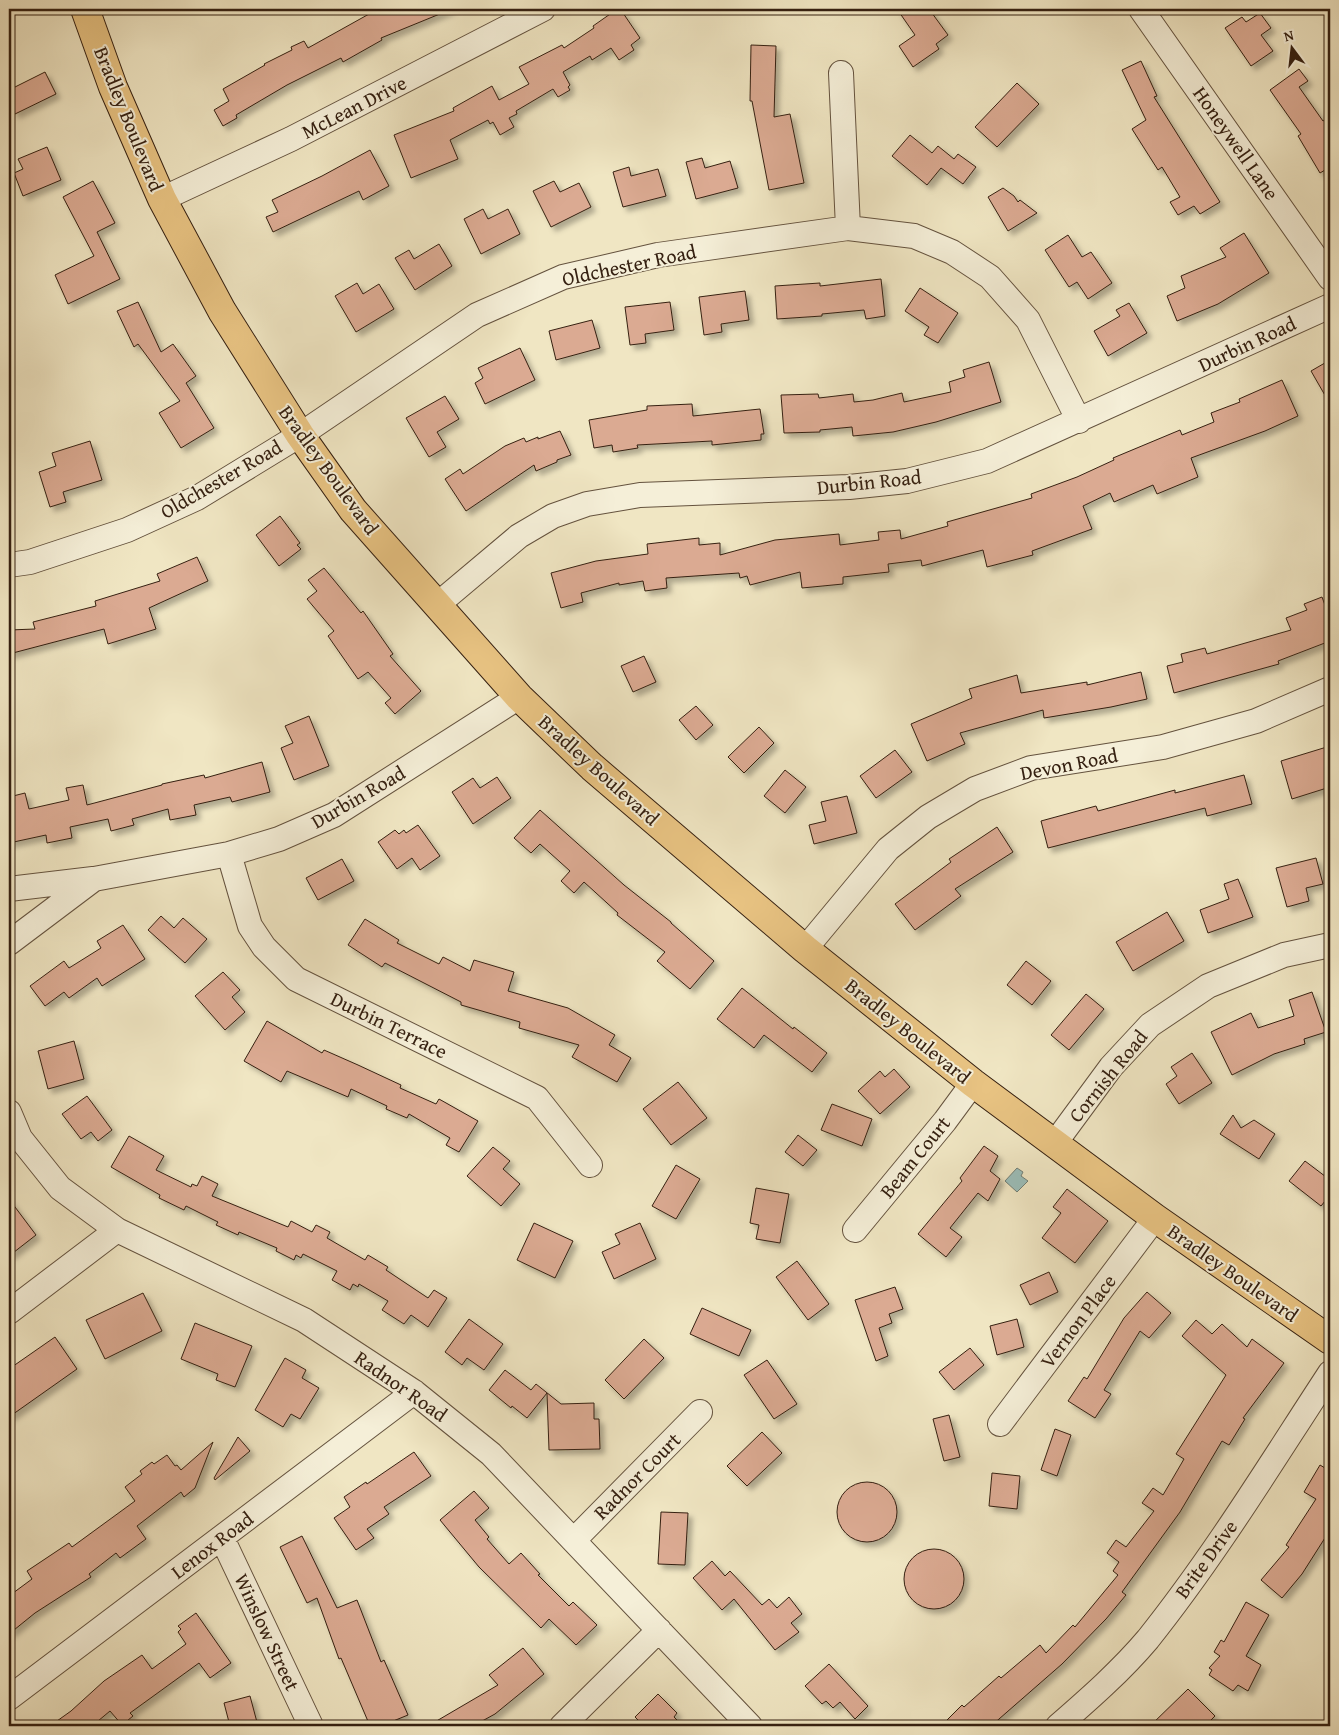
<svg xmlns="http://www.w3.org/2000/svg" width="1339" height="1735" font-family="'Gentium Book Plus',serif">
	<defs>
		<filter id="shadow"><feDropShadow dx="4.5" dy="4.5" stdDeviation="2.5" flood-color="#0004"/></filter>
	</defs>
	<rect width="100%" height="100%" fill="#f0e6c3"/>
	<filter id="stains"><feTurbulence type="fractalNoise" baseFrequency=".004" numOctaves="4"/><feColorMatrix values="0 0 0 0 .2 0 0 0 0 .09 0 0 0 0 .02 0 0 0 .5 -.17"/></filter>
	<radialGradient id="worn" r=".72"><stop offset=".6" stop-color="#630" stop-opacity="0"/><stop offset="1" stop-color="#630" stop-opacity=".3"/></radialGradient>
	<path fill="#9bbeb9" stroke="#727f76" d="M1017 1168 1023 1172 1021 1176 1028 1181 1017 1192 1005 1181Z"/>
	<path fill="#dbaa92" stroke="#352011" filter="url(#shadow)" d="M378 9H452L381 38 382 40 343 62 341 58 287 85 236 115 237 118 223 126 214 110 229 101 223 89 265 65 264 64 292 50 291 47 304 41 308 48Z
		M897 9H929L948 35 936 44 939 49 913 67 899 46 915 35Z
		M621 10 640 38 631 45 634 50 619 60 611 48 592 60 590 56 563 72 570 85 568 87 570 90 558 97 553 89 516 111 517 114 509 118 514 127 500 135 493 122 490 124 488 120 450 140 458 159 411 178 394 135 454 111 453 108 492 86 499 100 529 84 519 67 562 45 564 48 594 28 593 26 613 12 615 14Z
		M1260 13 1271 28 1261 35 1273 51 1251 66 1225 28 1242 17 1246 22Z
		M751 45 776 46 774 117 790 114 804 183 769 190 752 101H750Z
		M1141 61 1157 96 1154 97 1220 202 1200 214 1194 206 1178 215 1170 202 1180 197 1162 167 1158 170 1132 129 1146 120 1122 70Z
		M1299 69 1308 81 1299 87 1323 121 1330 117V167L1320 173 1298 136 1301 134 1270 90Z
		M45 72 56 94 15 114 9 103V90Z
		M1017 83 1039 104 997 147 975 127Z
		M910 135 932 153 938 146 954 159 958 154 976 167 963 184 941 168 927 185 892 156Z
		M47 147 61 180 23 196 14 173 23 169 18 159Z
		M370 150 389 186 363 200 359 191 273 232 266 217 278 212 272 200 322 176Z
		M702 158 705 168 730 161 738 188 696 199 686 162Z
		M629 167 631 176 658 169 666 196 623 207 613 172Z
		M93 181 115 223 97 232 120 279 68 304 55 275 94 256 63 197Z
		M554 181 560 192 579 183 591 207 551 227 533 191Z
		M1003 188 1014 196 1018 202 1020 200 1037 213 1008 231 988 197Z
		M483 209 488 219 508 209 520 234 481 254 464 219Z
		M1244 233 1269 273 1218 304 1177 321 1167 296 1185 288 1181 276 1226 257 1220 248Z
		M1068 235 1082 257 1091 252 1112 283 1088 299 1077 282 1069 287 1045 250Z
		M439 244 452 266 415 290 395 258 409 250 414 259Z
		M881 279 885 316 866 319 864 310 822 314V316L777 319 775 286 820 283V286Z
		M357 283 363 294 379 284 394 309 356 332 335 296Z
		M920 288 958 313 938 343 924 335 929 327 905 311Z
		M745 291 749 320 721 324 722 332 704 335 699 297Z
		M138 302 161 352 173 344 196 376 186 383 214 428 181 448 159 413 180 401 138 344 134 347 117 311Z
		M670 302 674 330 645 334 646 343 630 345 625 307Z
		M1129 303 1147 333 1108 356 1094 331 1120 316 1116 310Z
		M592 320 600 348 556 360 549 331Z
		M520 348 535 380 485 404 475 383 483 378 478 368Z
		M1330 360V404L1311 371Z
		M989 362 1001 402 936 422 893 432 853 436 852 427 820 430V432L784 433 781 395 818 394 819 398 853 394 854 402 873 400 902 393 904 402 951 392 949 382 965 377 963 370Z
		M1282 380 1298 416 1265 431 1191 458 1198 477 1157 494 1153 485 1114 502 1110 493 1083 506 1092 529 1032 551 1033 555 987 567 983 550 922 566 921 560 888 564 889 572 843 577V584L802 588 800 572 750 585 747 576 740 578 739 573 666 578 667 588 645 591 643 581 619 585V583L581 593 583 602 561 608 551 573 596 561 648 554 647 544 699 538V545L720 543V555L775 540 839 534 840 545 879 540 878 532 900 530 901 539 948 526 947 522 1032 498 1031 494 1077 477 1114 460 1113 458 1180 430 1182 435 1214 422 1211 413 1240 402 1239 399Z
		M445 396 459 419 437 432 446 447 429 457 406 418Z
		M692 404 693 416 760 409 764 434H761V440L712 445V441L637 445 638 448 613 452 612 445 594 448 589 420 647 410V406Z
		M560 431 571 455 557 460V462L536 471 534 465 466 511 445 479 460 469 463 474 505 446 524 438 526 442 538 437V439Z
		M90 441 102 480 63 492 66 502 50 507 39 472 56 466 52 453Z
		M280 516 300 543 297 545 301 549 279 566 256 535Z
		M197 557 208 581 149 608 156 629 108 644 104 629 9 654V630L35 629 33 622 96 606 95 601 160 581 157 574Z
		M324 568 361 613 363 611 393 654 390 656 421 691 395 714 385 703 391 698 368 672 358 679 328 636 334 631 307 599 317 591 308 580Z
		M1322 597 1330 619V641L1278 661 1279 664 1174 693 1167 666 1183 662 1181 654 1205 648 1207 654 1291 630 1286 618 1307 610 1304 604Z
		M644 656 656 682 633 692 621 666Z
		M1141 672 1147 699 1111 707 1044 718 1043 710 960 733 965 744 927 761 911 724 972 698 969 689 1017 675 1021 693 1087 682V685Z
		M696 706 713 725 696 740 679 720Z
		M309 716 329 766 294 780 281 748 293 743 285 726Z
		M759 727 774 743 744 773 728 757Z
		M1330 746V787L1292 799 1281 761Z
		M895 750 912 772 876 798 860 776Z
		M262 762 270 792 232 802 230 797 194 805 196 815 170 820 168 809 132 819 134 825 111 831 108 819 70 827 72 838 47 843 46 835 9 843V797L25 793 29 809 69 800 66 788 83 785 87 805 162 785V784L204 775 205 778Z
		M785 770 806 787 785 813 764 796Z
		M1244 775 1252 804 1207 816 1205 808 1048 848 1041 821 1096 806 1098 811 1175 790V793Z
		M497 777 511 798 473 824 452 792 473 778 480 788Z
		M847 796 857 833 814 844 809 825 826 821 821 802Z
		M540 810 624 885 671 922V923L714 961 690 989 657 961 665 952 617 915 618 913 584 882 574 893 561 881 570 871 540 844 531 853 514 838Z
		M418 825 440 856 420 870 412 858 397 869 378 842 395 830 399 834 404 830 406 833Z
		M997 827 1013 852 955 889 961 896 915 930 895 904 951 862 949 859Z
		M1316 858 1323 884 1306 888 1309 901 1287 907 1276 868Z
		M342 859 354 881 318 900 306 878Z
		M1238 879 1253 917 1208 933 1200 910 1229 899 1224 884Z
		M1167 912 1184 941 1133 971 1116 942Z
		M161 916 174 928 183 918 207 939 185 963 148 930Z
		M365 919 399 940 397 943 439 964 443 957 470 971 474 960 514 972 508 991 568 1008 615 1035 609 1045 631 1058 617 1082 572 1057 579 1045 519 1028 520 1022 461 1005V1002L385 963 382 967 348 945Z
		M123 925 145 959 102 986 97 978 69 998 64 992 45 1006 30 986 64 961 69 968 101 948 97 941Z
		M1026 961 1051 981 1032 1005 1007 985Z
		M223 972 240 990 232 997 245 1012 225 1030 195 996Z
		M742 988 793 1029 794 1027 827 1053 812 1072 764 1035 754 1048 717 1019Z
		M1312 992 1326 1032 1304 1039 1305 1044 1274 1054 1232 1075 1211 1032 1251 1013 1258 1028 1294 1016 1289 1000Z
		M1086 994 1104 1009 1069 1050 1051 1035Z
		M267 1021 322 1053 324 1050 358 1065 401 1085 400 1088 436 1104 439 1099 478 1121 459 1152 446 1145 450 1138 409 1114 407 1118 386 1109 387 1106 351 1089 348 1097 287 1071 281 1082 244 1061Z
		M74 1041 84 1079 48 1089 38 1051Z
		M1192 1053 1212 1083 1179 1104 1166 1084 1177 1076 1171 1067Z
		M894 1069 910 1087 880 1114 858 1091 880 1071 885 1077Z
		M678 1082 707 1118 671 1145 643 1109Z
		M87 1096 112 1130 98 1141 91 1132 81 1139 62 1114Z
		M832 1104 872 1119 862 1146 821 1130Z
		M1233 1115 1241 1128 1254 1120 1275 1134 1259 1159 1220 1134Z
		M798 1135 817 1150 803 1166 785 1152Z
		M129 1136 164 1156 156 1170 191 1187 192 1184 197 1186 202 1176 218 1184 212 1196 288 1227 291 1221 312 1232 316 1225 330 1232 327 1238 365 1260 368 1255 388 1267 386 1270 428 1298 434 1290 447 1298 428 1327 411 1315 404 1324 382 1310 388 1301 359 1284 358 1287 353 1284 350 1290 332 1280 337 1271 303 1254 301 1258 296 1255 294 1260 276 1251 277 1248 239 1232 238 1235 216 1225 218 1222 186 1206 184 1210 159 1198 160 1195 111 1167Z
		M984 1146 998 1156 990 1171 1000 1179 988 1201 978 1193 950 1228 962 1237 946 1257 918 1234 962 1181 960 1178Z
		M493 1147 510 1161 503 1169 520 1184 501 1206 467 1176Z
		M1305 1161 1330 1180V1195L1321 1206 1289 1181Z
		M676 1165 700 1179 676 1219 652 1206Z
		M756 1188 789 1194 780 1243 756 1239 759 1225 750 1223Z
		M1067 1189 1108 1221 1075 1263 1042 1238 1061 1213 1053 1207Z
		M9 1199 36 1235 9 1256Z
		M534 1223 573 1241 555 1278 517 1260Z
		M640 1223 656 1259 614 1279 602 1252 620 1244 615 1234Z
		M797 1261 829 1304 808 1320 776 1277Z
		M1049 1272 1058 1292 1030 1305 1020 1285Z
		M895 1287 903 1309 889 1314 892 1323 879 1328 888 1356 876 1361 855 1300Z
		M1147 1292 1171 1313 1149 1338 1140 1331 1104 1390 1111 1394 1095 1418 1068 1401 1084 1377 1087 1379 1124 1318Z
		M143 1293 162 1331 105 1359 86 1320Z
		M702 1308 751 1330 739 1356 690 1334Z
		M469 1319 503 1344 484 1370 467 1358 462 1365 445 1352Z
		M1017 1319 1024 1347 997 1355 990 1326Z
		M1196 1320 1212 1334 1222 1324 1247 1347 1252 1339 1284 1363 1243 1418 1245 1419 1229 1445 1222 1441 1180 1512 1122 1592 1126 1595 1106 1619 1062 1664 991 1726H941L962 1705 964 1707 999 1676 1001 1678 1040 1645 1046 1653 1073 1625 1075 1627 1118 1575 1113 1571 1119 1562 1107 1553 1116 1540 1126 1547 1154 1511 1142 1503 1153 1488 1163 1495 1184 1459 1176 1454 1226 1375 1182 1336Z
		M195 1323 252 1346 235 1387 216 1380 218 1374 181 1359Z
		M55 1337 77 1369 9 1417V1369Z
		M644 1339 664 1358 624 1399 605 1380Z
		M970 1348 984 1365 954 1390 939 1372Z
		M285 1358 306 1370 302 1378 319 1388 300 1419 291 1414 283 1427 255 1410Z
		M767 1360 797 1404 774 1419 744 1375Z
		M505 1370 531 1390 536 1384 561 1404 594 1403V1419H599L600 1449 549 1450 547 1393 527 1418 512 1406 511 1408 489 1390Z
		M949 1415 960 1457 944 1461 933 1419Z
		M1055 1429 1071 1435 1057 1476 1041 1470Z
		M762 1432 782 1453 747 1486 727 1466Z
		M238 1437 250 1451 215 1480 214 1478Z
		M213 1442 195 1488 184 1497 181 1492 137 1526 146 1539 120 1558 116 1553 89 1574 91 1577 35 1613 9 1634V1596L32 1579 27 1571 69 1543 72 1547 135 1501 125 1487 142 1474 140 1471 152 1462 154 1464 167 1455 175 1466 177 1465 181 1470Z
		M414 1452 431 1476 384 1507 389 1514 367 1529 374 1538 356 1550 334 1518 350 1507 344 1497 366 1482 367 1484Z
		M1320 1465 1330 1471V1530L1302 1574 1282 1598 1261 1580 1289 1547 1286 1545 1316 1499 1304 1492Z
		M992 1473 1020 1476 1017 1509 989 1506Z
		M837 1512a30 30 0 1 1 60 0a30 30 0 1 1-60 0Z
		M474 1491 489 1508 475 1520 489 1537 487 1539 509 1564 521 1553 540 1574 538 1575 569 1606 573 1602 597 1625 576 1645 549 1619 541 1628 479 1567 440 1520Z
		M661 1512 688 1513 685 1565 658 1564Z
		M302 1536 337 1608 357 1600 381 1662 384 1660 408 1715 381 1726H370L341 1658 339 1659 317 1598 307 1603 280 1547Z
		M904 1579a30 30 0 1 1 60 0a30 30 0 1 1-60 0Z
		M712 1561 725 1576 730 1571 762 1605 769 1599 777 1608 789 1597 802 1614 791 1623 799 1632 775 1650 734 1599 722 1610 693 1578Z
		M1246 1602 1269 1615 1246 1656 1261 1665 1248 1691 1238 1685 1233 1691 1209 1675 1212 1670 1209 1668 1220 1656 1214 1652 1221 1640 1224 1642Z
		M196 1613 231 1663 210 1678 199 1663 130 1713 133 1716 122 1725 110 1711 92 1726H50L71 1711 104 1681 142 1655 152 1669 186 1644 178 1632 181 1629 178 1626Z
		M523 1648 544 1674 495 1714 473 1726H428L498 1685 489 1675Z
		M829 1664 868 1706 855 1719 840 1702 833 1708 826 1701 822 1704 805 1686Z
		M1188 1689 1215 1716 1205 1726H1150Z
		M658 1694 677 1713 674 1717 683 1726H644L635 1717Z
		M250 1696 258 1726H230L224 1703Z"/>
	<g fill="none" stroke-linecap="round" stroke-linejoin="round">
		<defs>
			<path id="minor" d="M1141 9 1330 278
				M841 73 848 228
				M162 199 291 139 543 9
				M9 565 30 562 127 530 197 498 300 435 477 315 563 277 658 255 848 228 914 236 952 252 990 277 1028 320 1079 421
				M437 605 519 536 553 516 587 504 640 495 849 487 907 481 987 461 1330 306
				M229 854 250 926 264 947 296 979 537 1098 590 1165
				M9 889 93 879
				M9 943 94 879 229 854 279 839 334 815 519 697
				M805 949 888 849 928 817 975 789 1031 768 1163 747 1256 721 1330 689
				M9 1112 20 1138 60 1188 117 1230 304 1320 414 1392 491 1454 750 1726
				M1055 1143 1111 1067 1150 1025 1208 986 1284 955 1330 945
				M855 1230 945 1121 973 1083
				M9 1312 117 1230
				M1000 1424 1155 1218
				M222 1538 311 1726
				M574 1540 700 1412
				M9 1698 414 1392
				M562 1726 659 1630
				M1058 1726C1089 1699 1121 1671 1148 1639 1215 1555 1271 1463 1330 1373"/>
			<path id="major" d="M85 9 113 87 162 199 222 311 300 435 353 510 519 697 592 767 805 949 973 1083 1155 1218 1330 1340"/>
		</defs>
		<use href="#minor" stroke="#64523e" stroke-width="26"/>
		<use href="#major" stroke="#352011" stroke-width="30"/>
		<use href="#minor" stroke="#f5efd8" stroke-width="24"/>
		<use href="#major" stroke="#e8c382" stroke-width="28"/>
	</g>
	<g text-anchor="middle" stroke-width="4" stroke-linejoin="round" paint-order="stroke">
		<g font-size="20" fill="#352011" stroke="#f5efd8">
			<text transform="translate(354 107) rotate(-27)" y="7">McLean Drive</text>
			<text transform="translate(129 119) rotate(68)" y="7">Bradley Boulevard</text>
			<text transform="translate(1236 143) rotate(55)" y="7">Honeywell Lane</text>
			<text transform="translate(629 265) rotate(-12)" y="7">Oldchester Road</text>
			<text transform="translate(1247 344) rotate(-25)" y="7">Durbin Road</text>
			<text transform="translate(329 470) rotate(54)" y="7">Bradley Boulevard</text>
			<text transform="translate(221 479) rotate(-30)" y="7">Oldchester Road</text>
			<text transform="translate(869 482) rotate(-6)" y="7">Durbin Road</text>
			<text transform="translate(1069 764) rotate(-11)" y="7">Devon Road</text>
			<text transform="translate(599 770) rotate(42)" y="7">Bradley Boulevard</text>
			<text transform="translate(358 797) rotate(-30)" y="7">Durbin Road</text>
			<text transform="translate(389 1025) rotate(26)" y="7">Durbin Terrace</text>
			<text transform="translate(908 1031) rotate(39)" y="7">Bradley Boulevard</text>
			<text transform="translate(1108 1076) rotate(-51)" y="7">Cornish Road</text>
			<text transform="translate(915 1157) rotate(-51)" y="7">Beam Court</text>
			<text transform="translate(1233 1273) rotate(35)" y="7">Bradley Boulevard</text>
			<text transform="translate(1078 1321) rotate(-53)" y="7">Vernon Place</text>
			<text transform="translate(401 1386) rotate(35)" y="7">Radnor Road</text>
			<text transform="translate(637 1476) rotate(-45)" y="7">Radnor Court</text>
			<text transform="translate(212 1545) rotate(-37)" y="7">Lenox Road</text>
			<text transform="translate(1206 1559) rotate(-54)" y="7">Brite Drive</text>
			<text transform="translate(267 1632) rotate(65)" y="7">Winslow Street</text>
		</g>
	</g>
	<rect width="1339" height="1735" fill="none" stroke="#f0e6c3" stroke-width="30"/>
	<rect x="10" y="10" width="1319" height="1715" fill="none" stroke="#352011" stroke-width="2.5"/>
	<rect x="15" y="15" width="1309" height="1705" fill="none" stroke="#352011"/>
	<g transform="translate(1292 48) rotate(345)" stroke="#f5efd8" stroke-width="4" paint-order="stroke">
	<path d="M0-4L9 19L0 12L-9 19Z" fill="#352011"/>
	<text y="-8" font-size="14" font-weight="bold" text-anchor="middle" fill="#352011">N</text>
	</g>
	<rect width="100%" height="100%" filter="url(#stains)"/>
	<rect width="100%" height="100%" fill="url(#worn)"/>
</svg>
